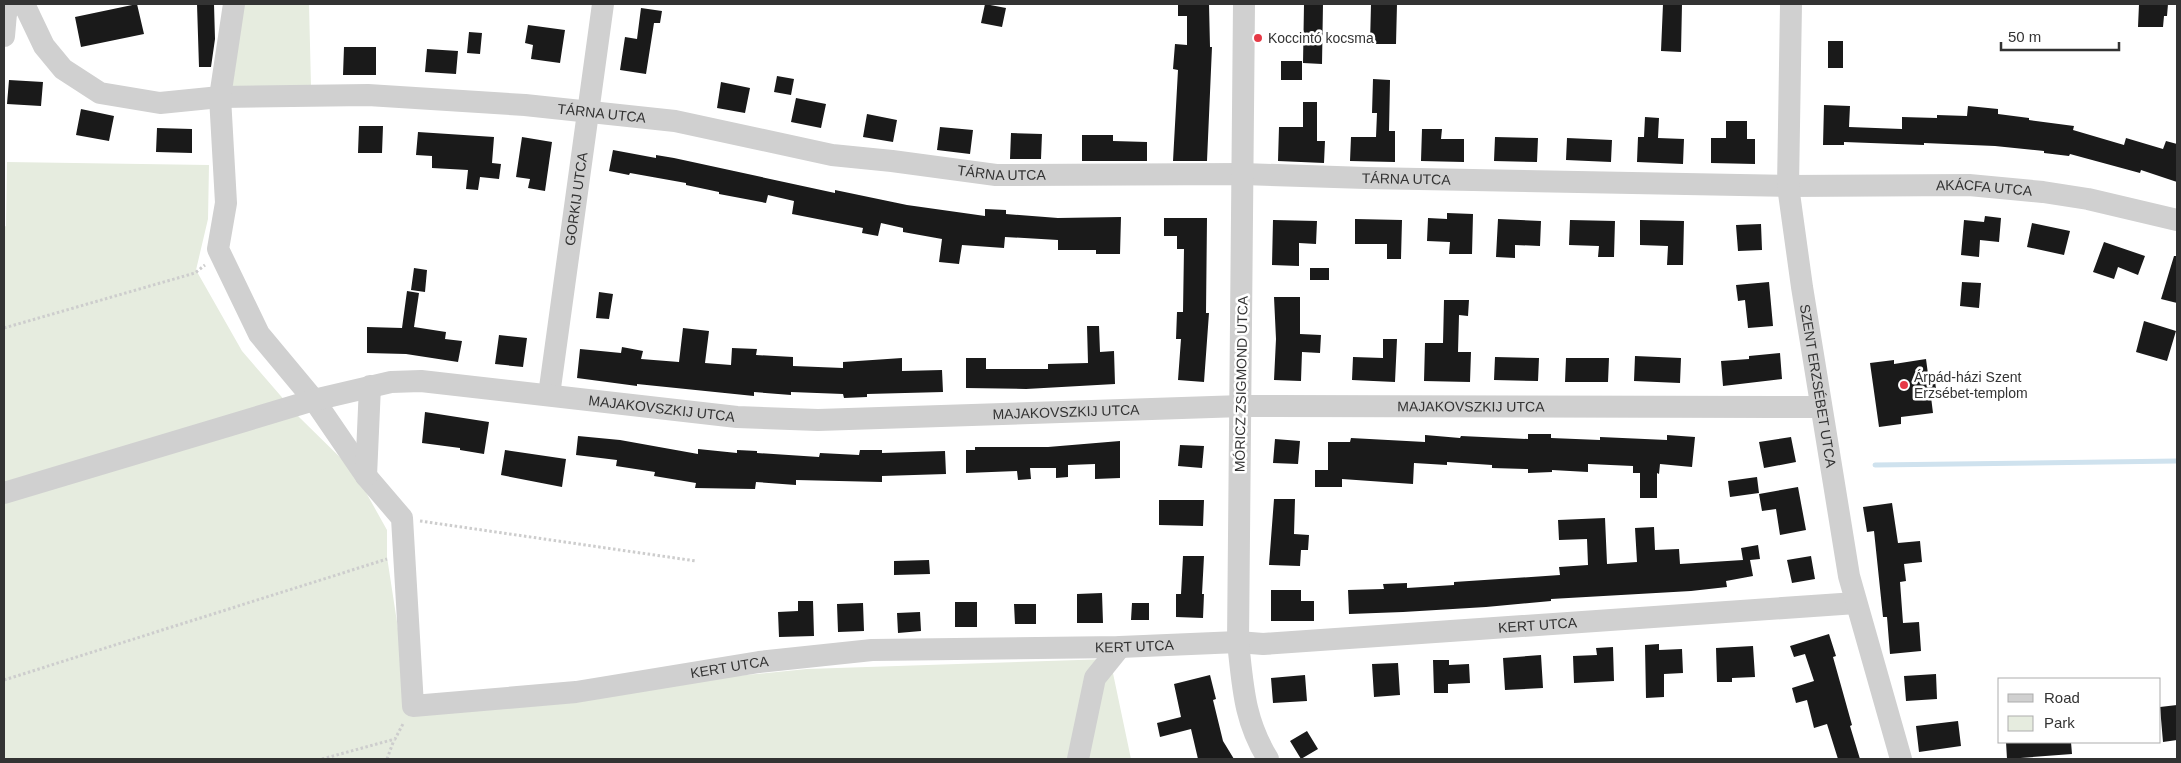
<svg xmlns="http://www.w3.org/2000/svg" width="2181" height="763" font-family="Arial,sans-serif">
	<rect width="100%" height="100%" fill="#fff"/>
	<path fill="#e6ecdf" d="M244 4H309L311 86 232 88Z
		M7 162 209 165 208 219 196 270 242 351 299 417 354 471 387 530V557L401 648 403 706 572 692 807 669 1110 659 1131 759H4V227L6 226Z"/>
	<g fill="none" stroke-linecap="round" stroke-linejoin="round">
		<path stroke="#cfe2ee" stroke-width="5" d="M1875 465 2177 461"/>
	</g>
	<path fill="#1a1a1a" d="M137 4 144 34 81 47 75 17Z
		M197 4H214L215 39 211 67H199Z
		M985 4 1006 8 1002 27 981 23Z
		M1178 4H1209L1210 47H1212L1207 161H1173L1178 70 1173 69 1175 44 1187 45V16H1178Z
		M1304 4H1323L1322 64 1303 63Z
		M1371 4H1397L1396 44H1370Z
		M1663 4H1682L1681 52 1661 51Z
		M2139 4H2168L2167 16H2164L2163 27H2138Z
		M641 8 662 11 660 23H654L646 74 620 70 625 37 637 39Z
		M528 25 565 30 560 63 531 59 533 45 525 43Z
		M469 32 482 33 480 54 467 53Z
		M1828 41H1843V68H1828Z
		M344 47H376V75H343Z
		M427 49 458 51 456 74 425 72Z
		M1281 61H1302V80H1281Z
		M777 76 794 79 791 95 774 92Z
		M1373 79 1390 80 1389 131H1395V162L1350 161 1351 137H1376L1377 113H1372Z
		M9 80 43 82 41 106 7 104Z
		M721 82 750 88 745 113 717 108Z
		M796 98 826 104 821 128 791 122Z
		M1303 102H1317V141H1325L1324 163 1278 161 1279 127H1303Z
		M1824 105 1850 106 1849 127 1902 129V117L1937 118V115L1967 116 1968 106 1998 109V114L2029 118V120L2074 126 2073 130 2124 145 2126 138 2163 149 2166 141 2177 144V182L2141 170 2140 173 2070 154 2069 156 2044 153V151L1995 146 1924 143V145L1844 142V145H1823Z
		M81 109 114 116 109 141 76 135Z
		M867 114 897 120 893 142 863 137Z
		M1645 117 1659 118 1658 138 1684 139 1683 164 1637 162 1638 137H1644Z
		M1726 121H1747V139H1755V164L1711 163V138H1726Z
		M359 126H383L382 153H358Z
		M940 127 973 130 970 154 937 150Z
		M157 128 192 129V153L156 152Z
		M1422 129H1442L1441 139H1464V162L1421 161Z
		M418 132 494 137 492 163 501 164 499 179 480 177 478 190 466 189 468 170 432 168V156L416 155Z
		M1011 133 1042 134 1041 159H1010Z
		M1082 135H1113V141L1147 142V161H1082Z
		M522 137 552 142 545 191 528 188 530 179 516 177Z
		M1495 137 1538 138 1537 162 1494 161Z
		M1567 138 1612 140 1611 162 1566 160Z
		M613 150 656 158V155L674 158 835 193V190L907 205 985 216V209L1006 210V214L1058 218 1121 217 1120 254H1096V250H1058V240L1005 237 1004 248 962 245 959 264 939 262 942 239 903 232V228L881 223 878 236 862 233 863 228 792 214 794 201 768 195 766 203 719 194V192L686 185V183L630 173 629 175 609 171Z
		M1447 213 1473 214 1472 254H1449L1450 242 1427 241 1428 218 1447 219Z
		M1985 216 2001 218 1999 242 1980 240 1979 257 1961 255 1964 220 1984 222Z
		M1164 218H1207L1206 313H1209L1204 382 1178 380 1181 339H1176L1177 312H1183L1184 249H1177V236H1164Z
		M1355 219 1402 220 1401 259H1387V244H1355Z
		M1498 219 1541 221 1540 246 1515 245V258L1496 257Z
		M1273 220 1317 221 1316 244 1299 243V266L1272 265Z
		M1570 220 1615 221 1614 257H1598L1599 246 1569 245Z
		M1640 220 1684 221 1683 265H1667L1668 246 1640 245Z
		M2032 223 2070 231 2064 255 2027 247Z
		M1761 224 1762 250 1738 251 1736 225Z
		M2104 242 2145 256 2138 275 2118 267 2114 279 2093 272Z
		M2174 256H2177V303L2161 299Z
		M414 268 427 270 425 292 411 290Z
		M1310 268H1329V280H1310Z
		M1769 282 1773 326 1748 328 1745 300 1738 301 1736 285Z
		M1962 282 1981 283 1979 308 1960 306Z
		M407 291 419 293 414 327 446 332 445 339 462 341 458 362 406 354 367 353V327L402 328Z
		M599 292 613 294 609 319 596 318Z
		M1274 297H1300V334L1321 335 1320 353 1302 352 1301 381 1274 380 1276 339Z
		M1444 300H1469L1468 316 1459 315 1458 352H1471L1470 382 1424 381 1425 343H1443Z
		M2144 321 2176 331 2167 361 2136 352Z
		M1087 326H1099L1100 352 1114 351 1115 384 1026 389 966 388V358H986V369H1048V364L1088 363Z
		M683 328 709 331 705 363 731 365 732 348 757 349 756 355 793 357V366L843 368V362L902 358V371L942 370 943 392 867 394V397L844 398 843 394 791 392V395L754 392V396L637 384V386L577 378 580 349 621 353 622 347 643 351 641 359 679 362Z
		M499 335 527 338 523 367 495 364Z
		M1383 339H1397L1395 382 1352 380 1353 357 1383 358Z
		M1780 353 1782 379 1723 386 1721 361 1749 359V356Z
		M1635 356 1681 358 1680 383 1634 381Z
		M1495 357 1539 358 1538 381 1494 380Z
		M1566 358H1609L1608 382H1565Z
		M1926 359 1928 374H1934L1937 396 1931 397 1933 413 1901 417V424L1879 427 1870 363 1894 360V364Z
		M425 412 489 422 484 454 460 450V448L422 443Z
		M1528 434H1551V438L1600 440V437L1667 440V435L1695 437 1692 467 1660 464 1659 474 1657 473V498H1640V473H1633V466L1588 464V472L1552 470V472L1528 473V469L1492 468V465L1447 462V465L1414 463 1413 484 1342 479V487H1315V470H1328V442H1350L1351 438 1425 442V435L1460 438 1461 436 1528 439Z
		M578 436 620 440 698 454V449L737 453V450L757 451V453L819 457 820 453 859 455 860 450H882V453L945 451 946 474 882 476V482L796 480V485L756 482 755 489 695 488 696 483 654 476 655 472 616 466 617 460 576 455Z
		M1791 437 1796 462 1764 468 1759 442Z
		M1275 439 1300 441 1298 464 1273 463Z
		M1120 441V478L1095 479V464L1068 465V477L1056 478V468H1030L1031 479 1018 480 1017 471 966 473V450H975V447H1048Z
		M1180 445 1204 446 1202 468 1178 466Z
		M505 450 566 459 562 487 501 475Z
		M1757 477 1759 493 1730 497 1728 481Z
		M1798 487 1806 530 1780 535 1776 509 1762 511 1759 494Z
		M1274 499H1295L1294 534 1309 535 1308 550H1301L1300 566 1269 565Z
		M1159 500H1204L1203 526 1159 525Z
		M1892 503 1898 543 1920 541 1922 562 1904 564 1906 581 1900 582 1903 623 1919 622 1921 651 1890 654 1887 617H1883L1874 531 1867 532 1863 507Z
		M1605 518 1607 564 1637 562 1635 528 1654 527 1655 550 1679 549 1680 564 1743 560 1741 548 1758 545 1760 559 1750 560 1753 576 1726 581 1727 587 1691 591 1551 599V601L1486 607 1403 612 1349 614 1348 590 1384 589 1383 584 1407 583V588L1454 585V582L1560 575 1559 567 1588 565 1587 539 1559 540 1558 520Z
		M1183 556H1204L1202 594H1204L1203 618 1176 617V594H1181Z
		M1811 556 1815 579 1792 583 1787 560Z
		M929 560 930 574 894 575V561Z
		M1271 590H1301V601H1314V621H1271Z
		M1102 593 1103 623H1077V594Z
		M798 601H813L814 636 779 637 778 612 798 611Z
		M955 602H977V627H955Z
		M863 603 864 631 838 632 837 604Z
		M1132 603H1149V620H1131Z
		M1014 604H1036V624H1015Z
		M920 612 921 631 898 633 897 613Z
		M1829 634 1836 656 1833 657 1852 725 1850 726 1860 759H1838L1827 724 1814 728 1807 700 1796 703 1792 688 1814 681 1805 654 1794 657 1790 646Z
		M1659 644V650L1682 649 1683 673 1664 674V697L1646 698 1645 645Z
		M1753 646 1755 677 1732 678V682H1717L1716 648Z
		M1613 647 1614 681 1574 683 1573 656 1597 655 1596 648Z
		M1541 655 1543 688 1505 690 1503 658Z
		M1433 660H1449V665L1469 664 1470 683 1448 684V693H1434Z
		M1398 663 1400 695 1374 697 1372 664Z
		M1936 674 1937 699 1906 701 1904 676Z
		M1210 675 1216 699 1213 700 1223 741 1234 759H1198L1191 729 1160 737 1157 723 1181 717 1174 684Z
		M1305 675 1307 701 1273 703 1271 678Z
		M2177 705V740L2163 742 2160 707Z
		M1958 721 1961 746 1919 752 1916 726Z
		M1307 731 1318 749 1301 759 1290 741Z
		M2006 742H2071L2072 754 2007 759Z"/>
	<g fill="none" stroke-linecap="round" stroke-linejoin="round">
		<path stroke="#cdcdcd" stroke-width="3" stroke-dasharray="2.5 2.5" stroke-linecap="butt" d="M4 328 195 273 205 265
			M420 521 696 561
			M4 680 387 559
			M322 759 395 739 404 722
			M387 759 394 740"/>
		<g stroke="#d0d0d0" stroke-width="22">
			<path id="s1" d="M24 4 44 46 63 69 100 93 160 103 220 97 368 95 525 105 675 121 832 155 892 161 996 175 1243 174 1366 178 1788 186 1969 185 2043 192 2088 199 2177 220"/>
			<path id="s2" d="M234 4 220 97 226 203 218 249 259 334 314 400 366 476 402 518 413 706 576 692 759 662 872 650 1120 647 1238 642 1263 644 1856 603"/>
			<path d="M1244 4 1238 642C1243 687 1244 720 1268 759"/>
			<path id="s3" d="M1791 4 1788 186 1802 287 1849 576 1901 759"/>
			<path d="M4 36 6 13 12 4"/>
			<path id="s4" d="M549 395 603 4"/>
			<path d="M366 476 370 386"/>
			<path id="s5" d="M4 493 314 400 391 382 421 381 737 417 818 420 1242 406 1821 407"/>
			<path d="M1078 759 1095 678 1120 647"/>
		</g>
	</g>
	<g fill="#e63946" stroke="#fff" stroke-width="2">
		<circle cx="1258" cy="38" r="5"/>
		<circle cx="1904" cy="385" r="5"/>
	</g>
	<g text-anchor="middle" stroke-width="5" stroke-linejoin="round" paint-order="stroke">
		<g font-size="14" fill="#333" stroke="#fff" text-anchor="start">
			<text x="1268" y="43">Koccintó kocsma</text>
			<text x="1914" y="382">Árpád-házi Szent<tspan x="1914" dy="16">Erzsébet-templom</tspan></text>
		</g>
		<g font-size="14" fill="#333" stroke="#fff">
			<text dy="5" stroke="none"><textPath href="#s1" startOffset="624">TÁRNA UTCA</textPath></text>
			<text dy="5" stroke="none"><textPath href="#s1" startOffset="1029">TÁRNA UTCA</textPath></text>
			<text dy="5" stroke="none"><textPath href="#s1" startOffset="1434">TÁRNA UTCA</textPath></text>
			<text dy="5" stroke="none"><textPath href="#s1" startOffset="2012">AKÁCFA UTCA</textPath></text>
			<text dy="5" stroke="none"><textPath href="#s4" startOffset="198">GORKIJ UTCA</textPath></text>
			<text transform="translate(1241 384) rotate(-89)" y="5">MÓRICZ ZSIGMOND UTCA</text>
			<text dy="5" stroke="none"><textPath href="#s3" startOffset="384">SZENT ERZSÉBET UTCA</textPath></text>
			<text dy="5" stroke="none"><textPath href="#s5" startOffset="1485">MAJAKOVSZKIJ UTCA</textPath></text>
			<text dy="5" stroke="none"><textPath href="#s5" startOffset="675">MAJAKOVSZKIJ UTCA</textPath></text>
			<text dy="5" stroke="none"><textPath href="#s5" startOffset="1080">MAJAKOVSZKIJ UTCA</textPath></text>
			<text dy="5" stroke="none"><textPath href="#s2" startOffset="1892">KERT UTCA</textPath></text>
			<text dy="5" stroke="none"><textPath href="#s2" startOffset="1488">KERT UTCA</textPath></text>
			<text dy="5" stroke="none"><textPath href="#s2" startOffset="1082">KERT UTCA</textPath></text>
		</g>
	</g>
	<rect width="2181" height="763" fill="none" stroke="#333333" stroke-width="10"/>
	<rect x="1998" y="678" width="162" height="65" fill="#ffffff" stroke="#adadad"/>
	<rect x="2008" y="694" width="25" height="8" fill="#d0d0d0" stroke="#adadad"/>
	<text x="2044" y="703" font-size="15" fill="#333333">Road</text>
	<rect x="2008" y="716" width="25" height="15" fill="#e6ecdf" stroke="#adadad"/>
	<text x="2044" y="728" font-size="15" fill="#333333">Park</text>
	<path d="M2001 42v8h118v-8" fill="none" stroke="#333333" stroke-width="2.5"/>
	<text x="2008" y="42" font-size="15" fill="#333333" stroke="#ffffff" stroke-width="4" paint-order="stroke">50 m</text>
</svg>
